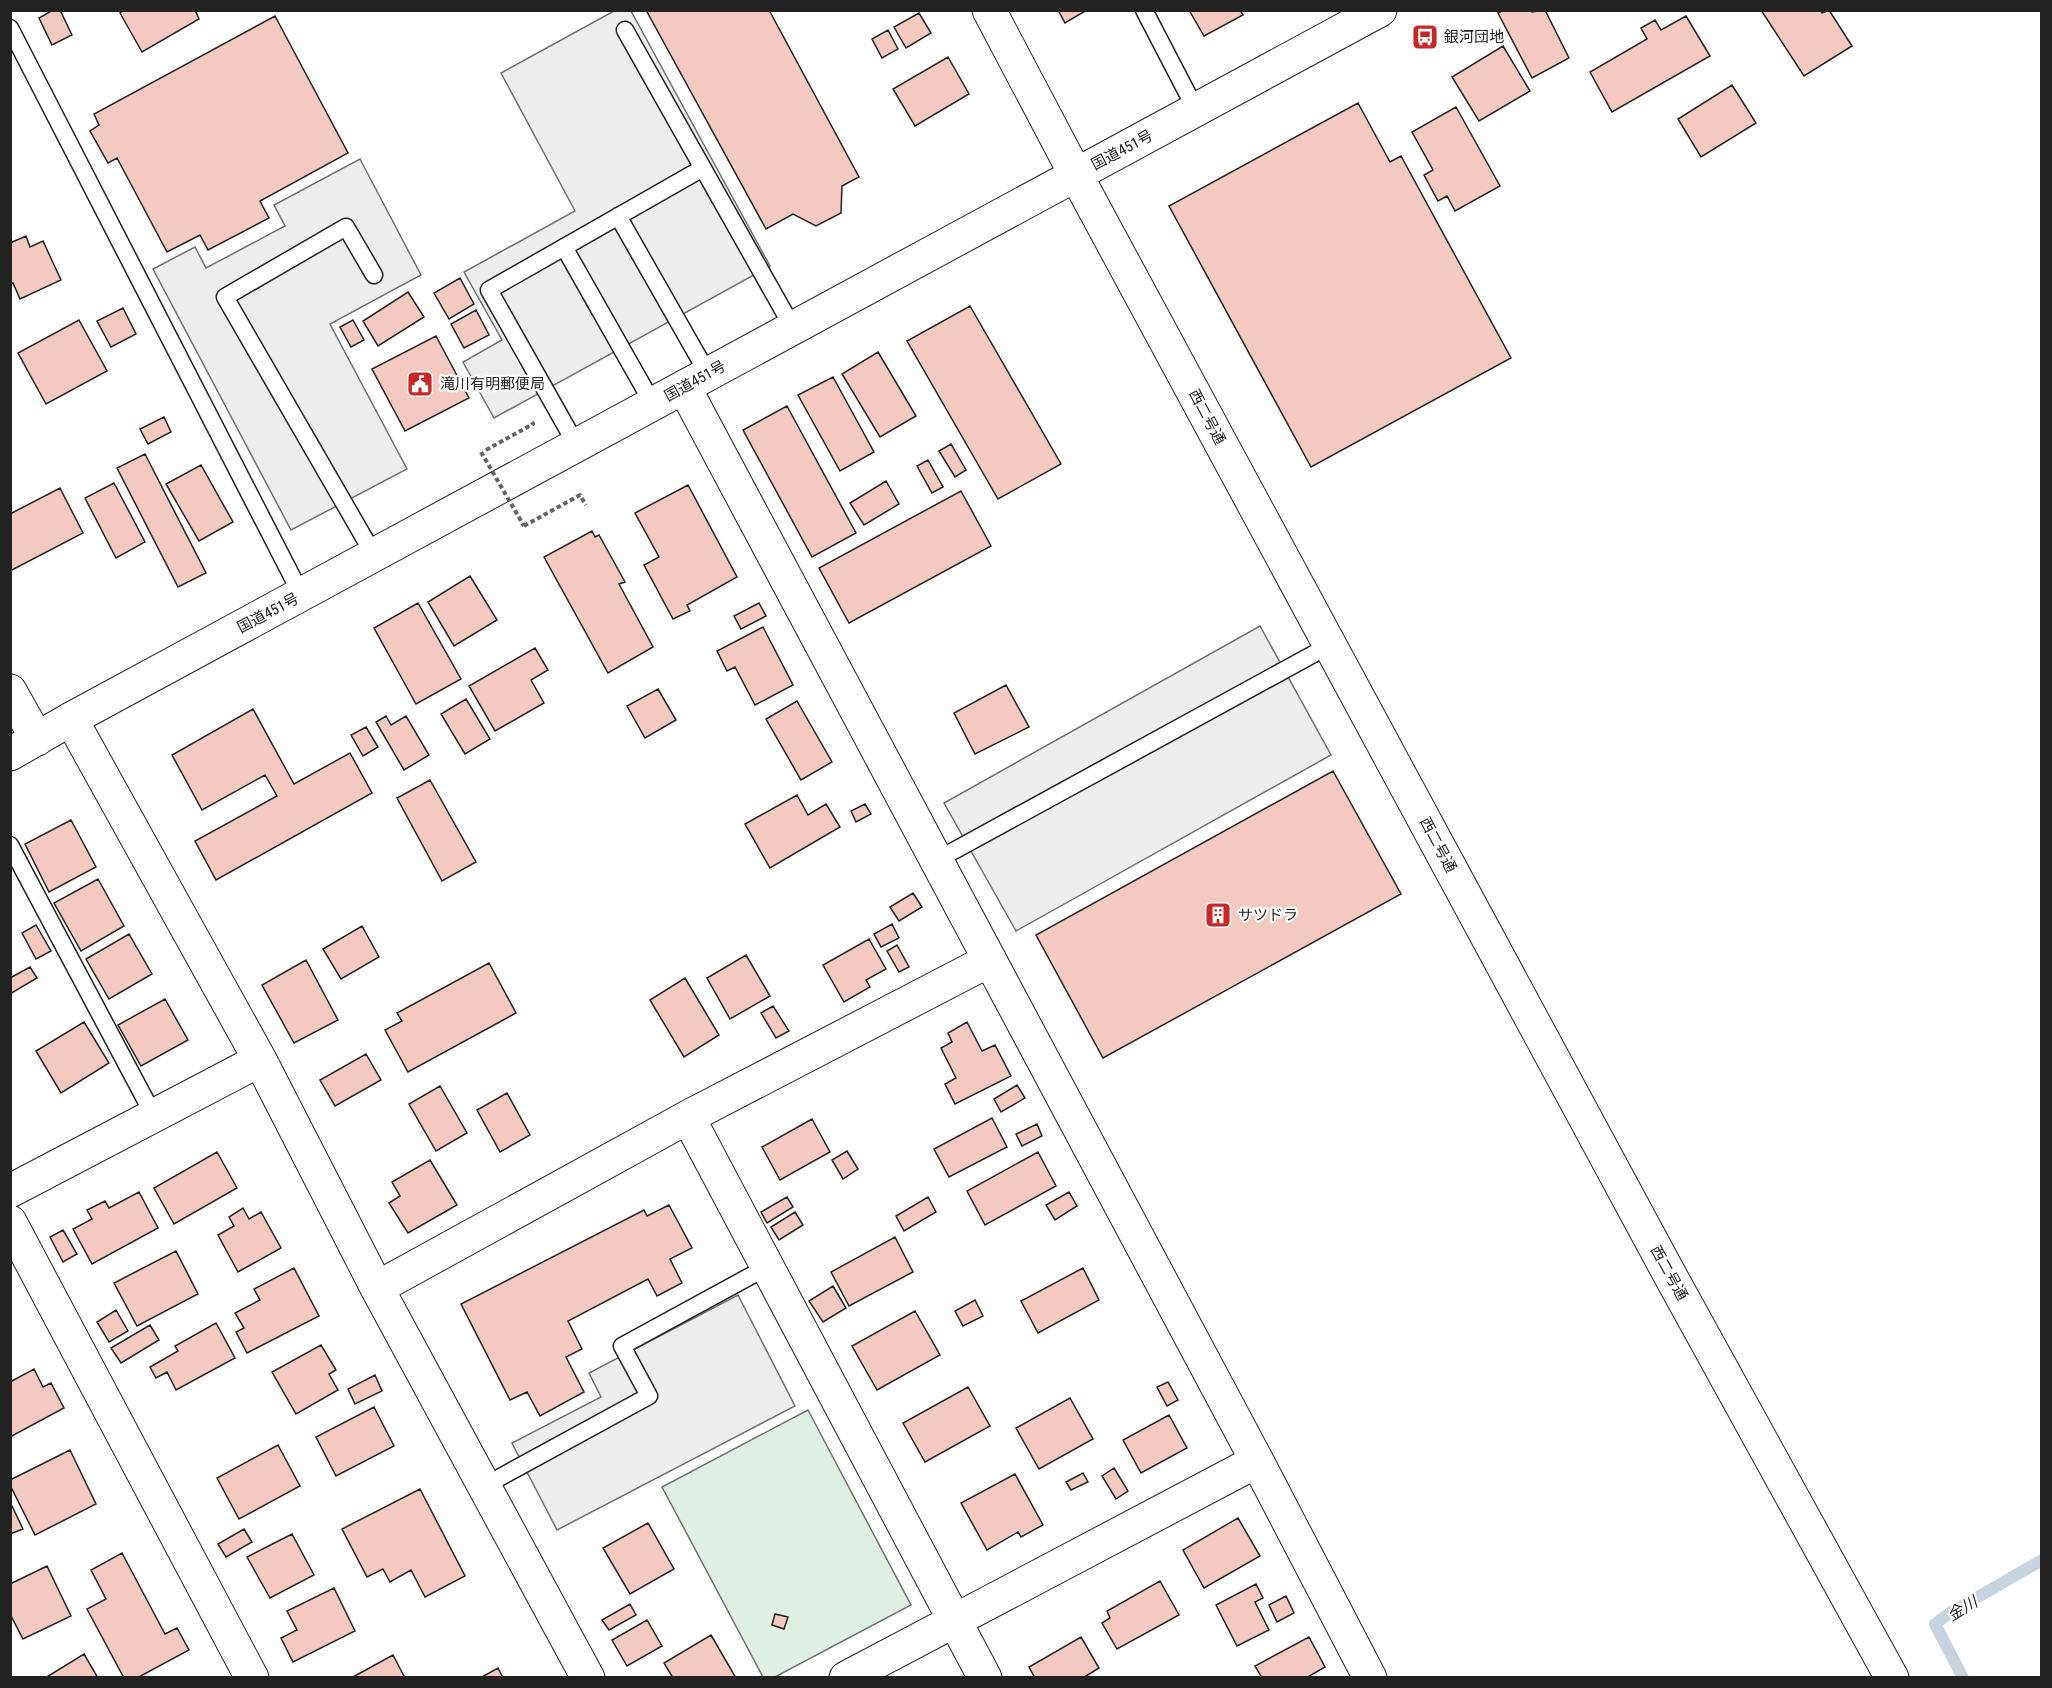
<svg xmlns="http://www.w3.org/2000/svg" width="2052" height="1688" font-family="'Roboto Condensed','Noto Sans JP',sans-serif">
	<rect width="100%" height="100%" fill="#fff"/>
	<path fill="#e0efe3" stroke="#6f6f6f" stroke-width="1.5" d="M808 1410 911 1605 775 1677H763L662 1487Z"/>
	<path fill="#ededed" stroke="#6f6f6f" stroke-width="1.5" d="M614 11H631L770 266 494 418 463 362 502 340 464 272 575 211 501 73Z
		M360 159 421 275 330 324 407 469 291 530 153 269 195 247 206 268 285 226 274 205Z
		M1260 626 1331 755 1016 931 944 803Z
		M738 1295 795 1406 557 1530 512 1443 601 1397 589 1373Z"/>
	<g fill="none" stroke-linecap="round" stroke-linejoin="round">
		<path stroke="#c7d3dd" stroke-width="12" d="M1963 1678 1935 1624 1950 1613 2042 1560"/>
	</g>
	<path fill="#f3c9c0" stroke="#222" stroke-width="1.5" d="M53 10H60L72 35 52 45 39 18Z
		M123 10H195L199 19 142 52 120 13Z
		M646 10H769L859 177 842 186 841 213 816 226 793 214 766 229Z
		M1058 10H1087L1065 23Z
		M1189 10H1240L1243 15 1204 36Z
		M1504 10H1532V12L1545 10 1569 58 1532 78 1498 13Z
		M1761 10H1820L1822 13 1829 10 1852 46 1804 76Z
		M919 13 931 33 906 48 894 27Z
		M275 16 348 153 260 201 269 218 208 250 200 235 167 252 117 158 108 163 90 131 99 125 94 114Z
		M1686 16 1710 56 1612 112 1590 72 1647 39 1641 28 1655 20 1661 30Z
		M888 30 898 49 882 58 872 39Z
		M1503 46 1530 91 1479 121 1452 77Z
		M948 57 969 94 915 126 893 89Z
		M1732 85 1756 123 1701 157 1678 119Z
		M1358 103 1390 162 1401 156 1511 358 1311 467 1169 206Z
		M1456 107 1500 186 1455 211 1447 196 1438 201 1424 175 1433 170 1412 132Z
		M26 236 30 247 43 241 61 280 20 299 13 283 10 284V243Z
		M460 278 474 304 449 319 434 293Z
		M408 292 424 317 378 346 363 321Z
		M970 306 1061 464 998 499 907 341Z
		M123 308 136 334 111 347 97 321Z
		M476 310 489 335 464 348 451 324Z
		M79 320 107 371 46 404 18 353Z
		M353 320 364 340 351 347 340 327Z
		M436 336 469 398 405 431 372 369Z
		M878 352 916 416 880 437 842 374Z
		M833 377 874 452 840 471 798 395Z
		M787 406 856 533 812 557 743 430Z
		M164 417 171 432 148 444 140 429Z
		M951 444 966 470 955 477 939 451Z
		M145 454 206 573 178 587 117 468Z
		M928 460 943 487 932 493 917 466Z
		M201 465 233 522 199 541 166 484Z
		M886 481 899 504 864 525 850 503Z
		M114 483 145 542 116 558 85 498Z
		M688 485 737 577 687 605 690 611 673 619 644 565 659 557 635 513Z
		M60 488 83 533 10 571V514Z
		M961 491 991 546 849 623 819 568Z
		M592 531 595 537 599 535 625 582 619 584 653 647 608 673 544 557Z
		M470 576 497 620 454 646 428 602Z
		M418 603 461 679 416 704 374 628Z
		M759 603 766 616 741 629 734 616Z
		M763 627 793 685 755 705 735 667 727 671 717 651Z
		M535 648 548 670 531 680 544 703 495 731 469 686Z
		M1006 685 1029 727 975 754 954 713Z
		M658 689 676 720 645 738 627 706Z
		M466 699 490 739 465 754 441 714Z
		M797 701 832 762 801 780 766 719Z
		M253 709 294 784 350 753 372 793 216 880 195 841 277 796 265 775 202 810 172 755Z
		M386 716 391 725 406 716 429 755 404 770 376 722Z
		M366 727 378 747 363 756 351 735Z
		M1333 771 1401 894 1103 1058 1036 935Z
		M430 780 476 862 442 881 397 798Z
		M797 795 808 815 826 804 840 827 770 868 745 824Z
		M865 804 871 814 856 822 851 811Z
		M71 820 96 867 49 892 25 844Z
		M98 879 124 926 81 951 54 903Z
		M913 893 922 907 899 921 890 907Z
		M892 924 899 938 881 947 874 934Z
		M36 925 51 951 36 959 22 933Z
		M362 926 379 957 341 979 323 949Z
		M129 934 152 974 109 999 86 959Z
		M869 939 886 969 866 980 870 987 844 1002 823 965Z
		M897 945 909 967 899 972 887 951Z
		M746 955 770 996 730 1019 707 978Z
		M306 960 338 1020 294 1043 262 985Z
		M489 963 516 1013 408 1072 385 1030 402 1021 397 1013Z
		M30 967 37 978 10 994V978Z
		M685 978 719 1035 684 1057 650 1000Z
		M165 999 188 1040 141 1066 118 1025Z
		M773 1006 789 1031 776 1038 761 1013Z
		M84 1022 109 1063 61 1093 36 1051Z
		M967 1022 982 1051 995 1045 1011 1076 955 1104 945 1084 956 1078 941 1048 952 1042 948 1033Z
		M366 1054 381 1080 335 1106 320 1080Z
		M1017 1085 1025 1098 1001 1112 994 1099Z
		M440 1086 467 1133 436 1151 409 1104Z
		M507 1093 530 1135 500 1152 477 1110Z
		M992 1118 1007 1147 949 1177 934 1149Z
		M812 1119 830 1152 780 1180 762 1147Z
		M1037 1124 1042 1136 1022 1146 1016 1134Z
		M847 1151 858 1169 843 1179 832 1160Z
		M217 1152 237 1188 174 1224 154 1188Z
		M1038 1152 1056 1186 985 1225 967 1191Z
		M430 1160 457 1205 408 1233 389 1203 400 1196 392 1182Z
		M139 1192 158 1228 92 1264 73 1229 92 1219 87 1210 105 1201 109 1208Z
		M1069 1192 1077 1206 1055 1220 1046 1205Z
		M787 1197 793 1207 767 1223 761 1212Z
		M928 1197 936 1212 904 1231 896 1216Z
		M669 1205 692 1248 670 1259 682 1283 657 1296 648 1279 568 1321 582 1349 566 1357 584 1392 540 1416 527 1392 510 1400 461 1304 644 1210 647 1216Z
		M243 1208 249 1219 261 1212 281 1248 238 1272 218 1235 234 1226 229 1217Z
		M795 1212 803 1225 779 1240 771 1227Z
		M63 1230 77 1254 63 1262 50 1237Z
		M895 1237 913 1272 849 1306 831 1272Z
		M176 1251 198 1294 137 1326 114 1283Z
		M294 1268 319 1316 247 1353 236 1332 244 1328 235 1313 260 1300 254 1289Z
		M1083 1268 1099 1300 1038 1333 1021 1301Z
		M833 1286 846 1308 823 1322 809 1301Z
		M975 1300 983 1316 963 1326 955 1311Z
		M116 1310 128 1331 109 1342 97 1322Z
		M915 1311 940 1355 877 1390 852 1346Z
		M216 1323 235 1358 176 1390 167 1372 156 1378 150 1367 178 1351 175 1346Z
		M150 1325 159 1340 121 1363 111 1348Z
		M321 1345 336 1370 329 1374 338 1390 296 1414 272 1372Z
		M34 1369 43 1387 51 1383 64 1408 10 1437V1382Z
		M375 1375 382 1391 355 1404 348 1389Z
		M1168 1382 1178 1400 1167 1406 1157 1387Z
		M968 1387 990 1426 925 1462 903 1423Z
		M1070 1398 1093 1439 1039 1469 1016 1428Z
		M374 1407 394 1446 336 1476 316 1437Z
		M1169 1415 1187 1448 1141 1473 1123 1440Z
		M278 1445 300 1486 239 1519 217 1478Z
		M70 1450 96 1504 35 1535 10 1485V1480Z
		M1114 1468 1128 1491 1116 1499 1102 1476Z
		M1083 1473 1088 1482 1071 1490 1066 1482Z
		M1015 1474 1043 1525 1021 1537 1018 1532 987 1550 961 1503Z
		M420 1489 465 1576 425 1597 411 1570 390 1582 383 1569 367 1577 342 1529Z
		M12 1506 23 1529 10 1534V1507Z
		M1238 1518 1260 1556 1204 1588 1183 1550Z
		M648 1523 674 1569 630 1594 603 1548Z
		M244 1529 252 1542 226 1557 218 1544Z
		M292 1534 314 1575 270 1598 247 1557Z
		M122 1553 165 1634 177 1628 189 1650 137 1678H124L87 1609 106 1599 91 1570Z
		M47 1566 71 1616 23 1639 10 1614V1584Z
		M1160 1581 1179 1615 1117 1649 1102 1623 1110 1618 1107 1611Z
		M1256 1584 1263 1598 1255 1602 1269 1630 1237 1646 1216 1605Z
		M334 1588 355 1631 293 1662 281 1638 297 1630 287 1611Z
		M1286 1596 1294 1613 1277 1622 1269 1605Z
		M630 1604 636 1615 609 1630 602 1620Z
		M775 1614 788 1617 784 1629 772 1625Z
		M647 1620 662 1646 627 1666 612 1640Z
		M711 1635 736 1678H673L664 1663Z
		M1081 1637 1099 1668 1083 1678H1035L1029 1667Z
		M1309 1637 1325 1667 1306 1678H1262L1255 1666Z
		M84 1654 98 1678H45Z
		M393 1655 405 1678H351Z
		M498 1668 503 1678H480Z"/>
	<g fill="none" stroke-linecap="round" stroke-linejoin="round">
		<defs>
			<path id="lane" d="M1144 10 1196 110
				M10 28 301 594
				M625 30 793 328
				M618 216 708 374
				M564 247 653 404
				M577 446 489 290 703 168
				M374 555 225 297 346 227 374 275
				M10 845 154 1116
				M937 860 1330 645
				M484 1486 649 1396 622 1346 767 1267"/>
			<path id="street" d="M989 10 1076 175
				M684 387 1257 1461 1370 1678
				M10 691 37 739
				M71 719 260 1060 377 1288 588 1678
				M688 1117 985 1678
				M10 1191 260 1060
				M10 1222 252 1678
				M377 1288 688 1117 990 960
				M846 1678 1257 1461"/>
			<path id="secondary" d="M1076 175 1671 1277 1892 1678"/>
			<path id="highway" d="M10 754 71 719 1380 10"/>
		</defs>
		<use href="#lane" stroke="#222" stroke-width="19"/>
		<use href="#street" stroke="#222" stroke-width="35"/>
		<use href="#secondary" stroke="#222" stroke-width="35"/>
		<use href="#highway" stroke="#222" stroke-width="35"/>
		<path stroke="#646464" stroke-width="4" stroke-dasharray="4.5 3" stroke-linecap="butt" d="M486 450 533 424 532 422
			M524 526 580 495 586 505"/>
		<use href="#lane" stroke="#fff" stroke-width="16"/>
		<use href="#street" stroke="#fff" stroke-width="33"/>
		<use href="#secondary" stroke="#fff" stroke-width="33"/>
		<use href="#highway" stroke="#fff" stroke-width="33"/>
		<path stroke="#646464" stroke-width="4" stroke-dasharray="4.5 3" stroke-linecap="butt" d="M481 452 524 526"/>
	</g>
	<defs>
		<symbol id="bus-square" viewBox="-11 -11 22 22"><rect x="-9" y="-9" width="18" height="18" rx="4" fill="#c62828" stroke="#fff"/><path d="M-5-6H5V4H4V6H2V4H-2V6H-4V4H-5ZM-3.5-4V0h7V-4ZM-3.5 1.2v1.5H-2V1.2ZM2 1.2v1.5H3.5V1.2Z" fill="#fff"/></symbol>
		<symbol id="civic-square" viewBox="-11 -11 22 22"><rect x="-9" y="-9" width="18" height="18" rx="4" fill="#c62828" stroke="#fff"/><path d="M-.6-6.5H3V-4.5H.6V-3L4-1V1h2V6H-6V1h2V-1L-.6-3ZM-1.2 2.5V6h2.4V2.5Z" fill="#fff"/></symbol>
		<symbol id="building-square" viewBox="-11 -11 22 22"><rect x="-9" y="-9" width="18" height="18" rx="4" fill="#c62828" stroke="#fff"/><path d="M-4-6H4V6H1V3H-1V6H-4ZM-2.5-4.3h1.7v1.8h-1.7ZM.8-4.3h1.7v1.8H.8ZM-2.5-1h1.7V.8h-1.7ZM.8-1h1.7V.8H.8Z" fill="#fff"/></symbol>
	</defs>
	<g fill-rule="evenodd">
		<use href="#bus-square" x="1410" y="22" width="30" height="30"/>
		<use href="#civic-square" x="405" y="369" width="30" height="30"/>
		<use href="#building-square" x="1203" y="900" width="30" height="30"/>
	</g>
	<g text-anchor="middle" stroke-width="4.5" stroke-linejoin="round" paint-order="stroke">
		<g font-size="15" fill="#222" stroke="#fff" text-anchor="start">
			<text x="1444" y="42">銀河団地</text>
			<text x="440" y="389">滝川有明郵便局</text>
			<text x="1238" y="920">サツドラ</text>
		</g>
		<g font-size="15" fill="#222" stroke="#fff">
			<text transform="translate(1122 150) rotate(-28)" y="5">国道451号</text>
			<text transform="translate(695 381) rotate(-29)" y="5">国道451号</text>
			<text transform="translate(1207 417) rotate(62)" y="5">西二号通</text>
			<text transform="translate(268 613) rotate(-28)" y="5">国道451号</text>
			<text transform="translate(1438 845) rotate(62)" y="5">西二号通</text>
			<text transform="translate(1669 1273) rotate(61)" y="5">西二号通</text>
		</g>
		<g font-size="16" font-style="italic" fill="#222" stroke="#fff">
			<text transform="translate(1962 1608) rotate(-31)" y="6">金川</text>
		</g>
	</g>
	<rect width="2052" height="1688" fill="none" stroke="#222222" stroke-width="24"/>
</svg>
